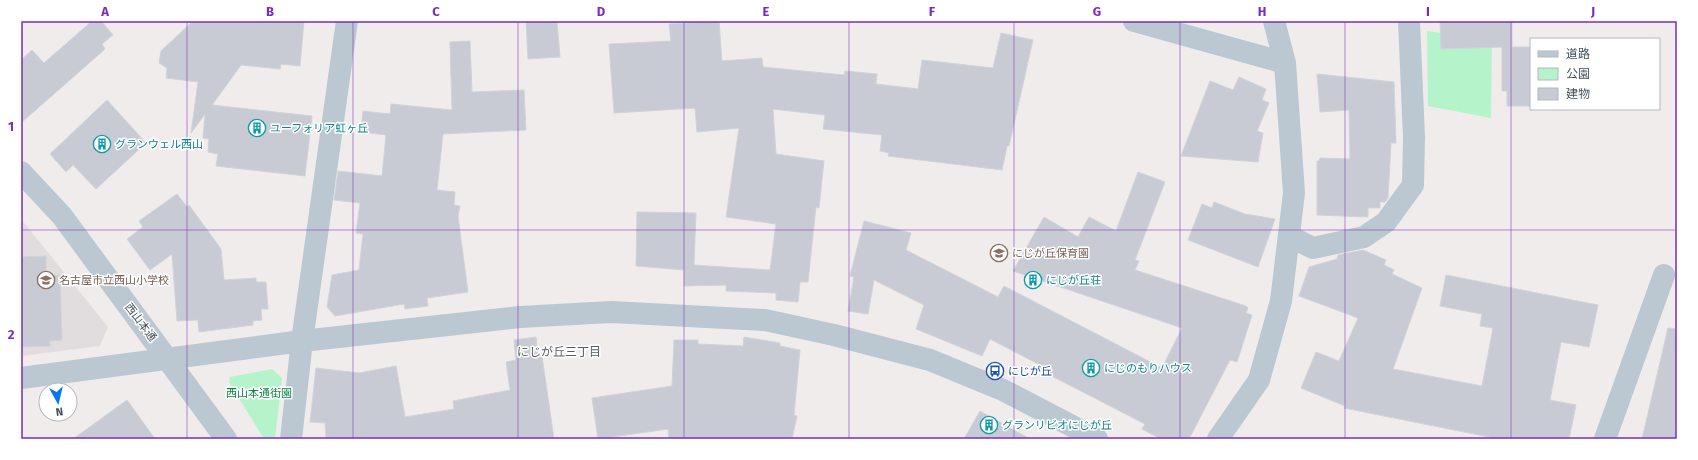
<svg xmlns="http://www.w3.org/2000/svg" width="1698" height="460" font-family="'Fira Sans','Noto Sans JP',sans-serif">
	<rect width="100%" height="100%" fill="#f0ecec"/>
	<path fill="#e1ddde" d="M21 219 108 327 100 346 21 356Z"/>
	<path fill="#b5f3ca" d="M1427 31 1492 40 1491 118 1428 106Z
		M272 369 282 378 275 439H264L229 382 230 377Z"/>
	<path fill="#c8cbd3" stroke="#d0d3d9" d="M92 21H101L113 35 102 44 105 49 21 123V60L32 50 44 63Z
		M193 21H304L300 66 281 64 280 69 241 65 212 105 312 116 305 176 216 166 218 154 208 152 209 139 203 138 205 114 191 133 198 82 166 78 167 68 159 63 161 51Z
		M526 21H557L560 57 528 59Z
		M719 21 722 61 762 58 763 67 844 75 845 71 877 74 876 84 918 89 922 60 993 68 1001 33 1033 40 1009 146H1007L1002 170 888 156 889 153 880 151 882 135 823 129 825 115 773 109 776 154 824 161 819 208 816 207 808 282H800L798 302 776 300V293L726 291V285L684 286V270L636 266 637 212 696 213 694 265 770 270 776 224 726 217 739 128 697 132 695 108 614 113 609 44 671 41 669 24Z
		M1440 21H1512V47H1531V106H1507V91H1502V47L1441 49Z
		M470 41 472 92 524 90 526 130 443 134 437 190 455 192 454 205 460 206 458 216 468 292 427 298 428 306 405 309 404 304 335 316 327 307 332 275 359 270 363 234 356 233 360 203 334 200 338 171 382 176 386 135 361 132 363 111 390 114 391 104 452 110 450 42Z
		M1317 74 1394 82 1396 143H1391L1388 198 1385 202H1380V208H1368V217L1317 215V161H1319L1320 158 1350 159 1349 110 1320 112Z
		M1239 77 1266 89 1262 100 1269 103 1257 131 1263 133 1258 162 1181 156 1210 81 1233 90Z
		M107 100 146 143 96 189 73 165 66 172 50 154Z
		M1138 172 1165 182 1135 260 1139 261 1135 270 1246 306 1248 308 1246 313 1252 315 1237 362 1230 360 1189 439H1161L1142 429 1145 424 1040 370 1042 366 990 339 982 356 916 329 924 305 874 280 868 314 848 311 854 277 850 276 864 221 911 233 906 250 998 297 1004 286 1162 368 1182 328 1013 271 1044 217 1078 237 1089 217 1116 231Z
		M177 194 187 207 189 205 221 249 224 280 256 278V282H266L268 309H261L262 320 253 321V325L199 332 198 320 177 321 172 254 150 270 127 239 143 227 139 221Z
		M1214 202 1245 214 1275 219 1258 267 1188 240 1202 204 1212 208Z
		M1363 250 1386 260 1384 265 1394 270 1392 274 1422 288 1393 369 1482 386 1493 328 1480 326 1482 314 1440 306 1446 275 1598 305 1589 347 1561 342 1550 400 1576 405 1569 439H1499L1344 408 1345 406 1301 388 1316 352 1339 361 1358 318 1299 296 1309 267 1337 259 1338 255Z
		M46 256V275H60L62 340 50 341V346L21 347V257Z
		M1668 328 1677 329V439H1642Z
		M536 337 538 357 542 356 554 439H326L325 423 310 422 316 368 359 373 396 366 405 417 454 409 453 401 510 390 506 362 516 360 514 340Z
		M744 337 780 343V346L800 350 794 415 797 416 792 439H669L668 429 598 439 592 398 672 386 674 340H698V344L743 346Z
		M127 400 155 439H73Z
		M980 411 1030 439H964Z"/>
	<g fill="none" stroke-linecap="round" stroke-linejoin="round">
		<path stroke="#bbc8d1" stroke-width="22" d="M1134 21 1285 63
			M21 172 62 216 226 439
			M1289 236 1313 248 1364 237 1386 222 1413 185 1414 137 1409 21
			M21 378 302 341 520 317 611 312 765 320 834 335 930 360 1003 390 1097 439
			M291 439 302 341 347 21
			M1218 439 1259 380 1281 301 1294 193 1285 63 1274 21
			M1605 439 1664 275"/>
	</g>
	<path fill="none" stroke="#7b2cbf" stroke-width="1" stroke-opacity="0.55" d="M187 21V439M353 21V439M518 21V439M684 21V439M849 21V439M1014 21V439M1180 21V439M1345 21V439M1511 21V439M21 230H1677"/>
	<defs>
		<symbol id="building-ring" viewBox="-11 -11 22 22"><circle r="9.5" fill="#fff" stroke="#0f9aa8" stroke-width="1.5"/><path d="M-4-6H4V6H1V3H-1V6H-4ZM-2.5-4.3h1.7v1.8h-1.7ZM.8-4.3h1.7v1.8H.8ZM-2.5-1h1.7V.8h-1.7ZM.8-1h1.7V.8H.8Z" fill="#0f9aa8"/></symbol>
		<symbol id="school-ring" viewBox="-11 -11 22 22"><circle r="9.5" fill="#fff" stroke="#8d6e63" stroke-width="1.5"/><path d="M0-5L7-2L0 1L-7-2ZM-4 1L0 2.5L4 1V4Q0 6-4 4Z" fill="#8d6e63"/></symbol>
		<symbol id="bus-ring" viewBox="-11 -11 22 22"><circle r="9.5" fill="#fff" stroke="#1a4fb4" stroke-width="1.5"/><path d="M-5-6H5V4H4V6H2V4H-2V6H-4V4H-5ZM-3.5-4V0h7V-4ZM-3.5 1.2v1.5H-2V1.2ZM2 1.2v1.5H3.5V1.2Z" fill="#1a4fb4"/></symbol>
	</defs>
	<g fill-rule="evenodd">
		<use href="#building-ring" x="247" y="118" width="20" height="20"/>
		<use href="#building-ring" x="92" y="134" width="20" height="20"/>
		<use href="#school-ring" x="989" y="243" width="20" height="20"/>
		<use href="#school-ring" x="36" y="270" width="20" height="20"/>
		<use href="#building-ring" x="1023" y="270" width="20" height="20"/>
		<use href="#building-ring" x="1081" y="358" width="20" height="20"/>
		<use href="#bus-ring" x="985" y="361" width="20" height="20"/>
		<use href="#building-ring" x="979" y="415" width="20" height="20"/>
	</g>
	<g text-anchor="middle" stroke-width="3" stroke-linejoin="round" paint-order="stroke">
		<g font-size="11" fill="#0d838f" stroke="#fff" text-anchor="start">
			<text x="270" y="132">ユーフォリア虹ヶ丘</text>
			<text x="115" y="148">グランウェル西山</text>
			<text x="1046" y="284">にじが丘荘</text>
			<text x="1104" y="372">にじのもりハウス</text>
			<text x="1002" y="429">グランリビオにじが丘</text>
		</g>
		<g font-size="11" fill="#785e54" stroke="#fff" text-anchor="start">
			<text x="1012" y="257">にじが丘保育園</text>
			<text x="59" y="284">名古屋市立西山小学校</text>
		</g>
		<g font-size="11" fill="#43515c" stroke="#fff">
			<text transform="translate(141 322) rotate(53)" y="4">西山本通</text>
		</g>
		<g font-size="11" fill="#164399" stroke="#fff" text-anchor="start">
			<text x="1008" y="375">にじが丘</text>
		</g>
		<g font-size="11" fill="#0d8444" stroke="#fff">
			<text x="259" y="397">西山本通街園</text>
		</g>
		<g font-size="12" fill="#585d62" stroke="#fff">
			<text x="559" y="356">にじが丘三丁目</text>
		</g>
	</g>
	<rect width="1698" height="460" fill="none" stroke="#ffffff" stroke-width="44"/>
	<rect x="1530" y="38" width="130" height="72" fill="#ffffff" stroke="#b4b9be"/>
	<rect x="1538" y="51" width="20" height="6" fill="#bbc8d1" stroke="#b4b9be"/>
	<text x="1566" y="58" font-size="12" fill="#43515c">道路</text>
	<rect x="1538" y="68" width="20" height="12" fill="#b5f3ca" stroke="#b4b9be"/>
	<text x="1566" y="78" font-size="12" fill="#43515c">公園</text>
	<rect x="1538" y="88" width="20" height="12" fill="#c8cbd3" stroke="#b4b9be"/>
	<text x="1566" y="98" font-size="12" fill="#43515c">建物</text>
	<g transform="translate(58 402) rotate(172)"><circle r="19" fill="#ffffff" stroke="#b4b9be"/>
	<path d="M0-3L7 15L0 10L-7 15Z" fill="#0675f0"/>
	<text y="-6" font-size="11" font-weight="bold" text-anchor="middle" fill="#43515c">N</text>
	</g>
	<rect x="22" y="22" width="1654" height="416" fill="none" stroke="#7b2cbf" stroke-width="1.5"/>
	<g font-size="13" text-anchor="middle" font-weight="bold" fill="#7b2cbf">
		<text x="105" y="16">A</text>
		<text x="270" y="16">B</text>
		<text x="436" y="16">C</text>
		<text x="601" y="16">D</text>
		<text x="766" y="16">E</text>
		<text x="932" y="16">F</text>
		<text x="1097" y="16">G</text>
		<text x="1262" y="16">H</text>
		<text x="1428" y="16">I</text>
		<text x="1593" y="16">J</text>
		<text x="11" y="131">1</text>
		<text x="11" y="339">2</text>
	</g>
</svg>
